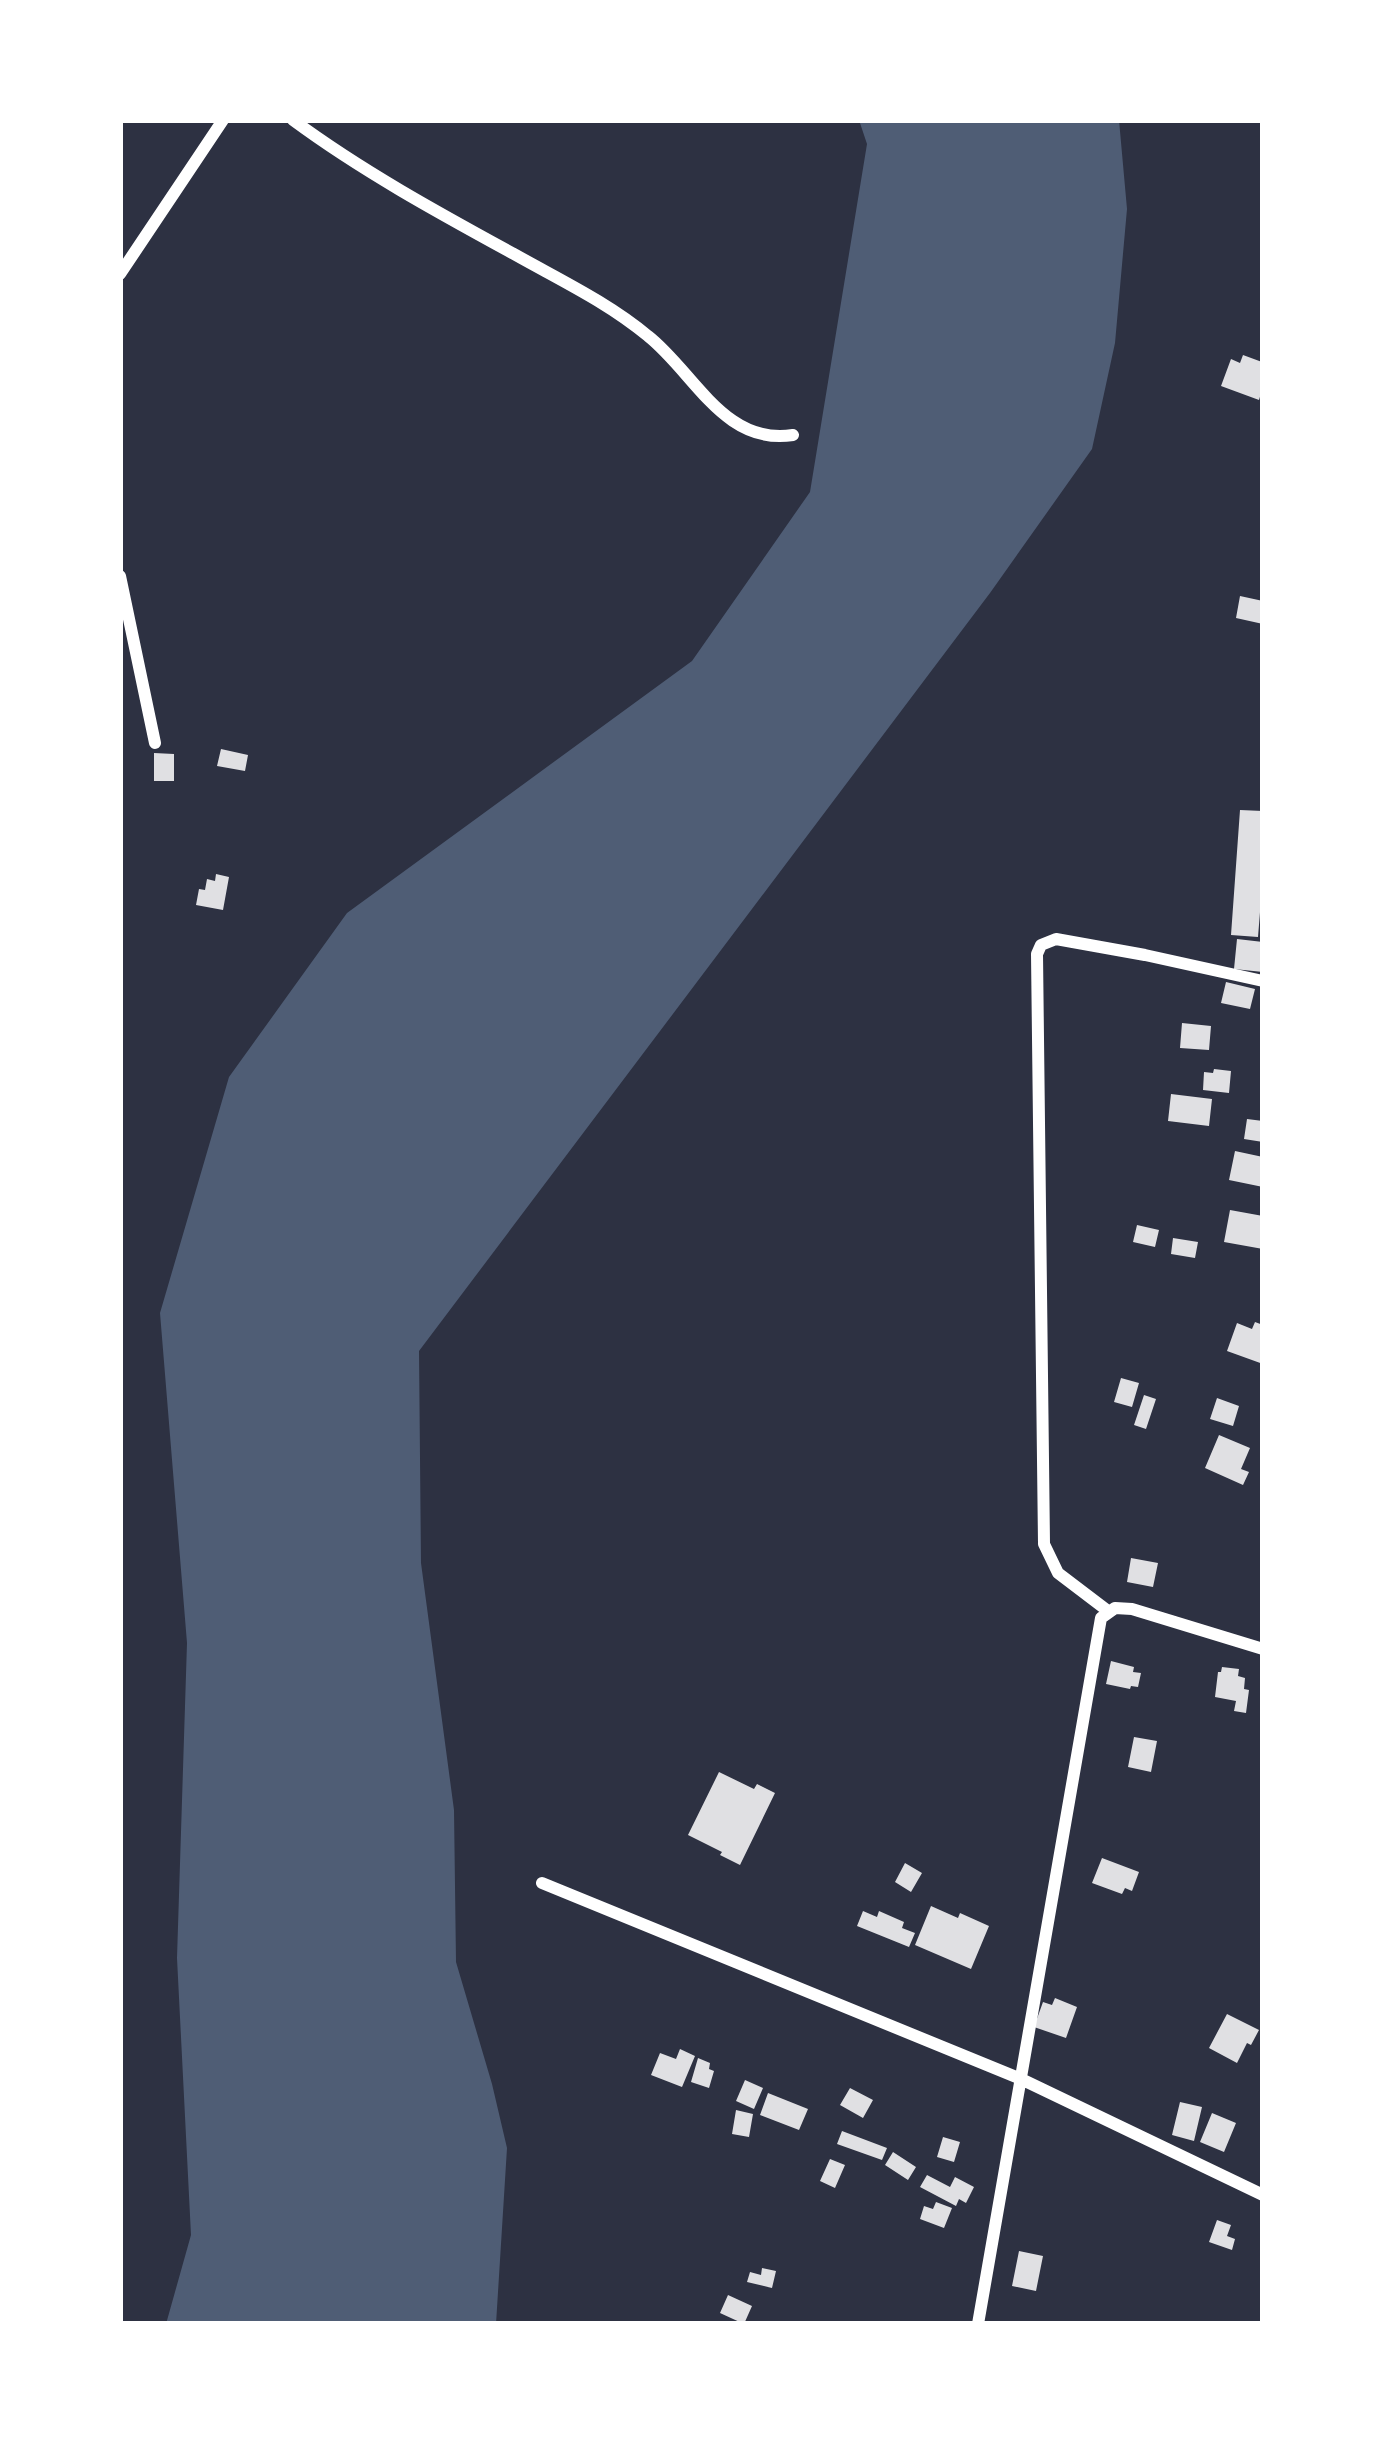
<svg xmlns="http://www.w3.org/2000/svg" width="1383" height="2444" font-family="Lato,sans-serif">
	<rect width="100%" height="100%" fill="#2d3142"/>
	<path fill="#4f5d75" d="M859 120H1119L1127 209 1115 343 1092 449 990 593 419 1351 421 1563 454 1810 456 1962 492 2084 507 2148 496 2324H166L191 2235 177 1958 187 1643 160 1313 229 1077 347 913 692 661 810 492 867 144Z"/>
	<path fill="#e0e0e3" d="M1243 355 1262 362 1260 368 1263 369V387L1259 400 1221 386 1231 359 1240 363Z
		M1240 596 1263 601V624L1236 618Z
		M221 749 248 755 245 771 217 766Z
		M154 753 174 754V781H154Z
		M1240 810 1263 811V875L1258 937 1231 935Z
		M216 874 229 877 223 910 196 905 199 889 205 890 207 879 215 881Z
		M1237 939 1263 942V972L1234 969Z
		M1226 982 1255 989 1250 1009 1221 1003Z
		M1182 1023 1211 1026 1209 1050 1180 1048Z
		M1214 1069 1231 1071 1229 1093 1203 1090 1204 1072 1213 1073Z
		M1171 1094 1212 1099 1209 1126 1168 1121Z
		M1247 1119 1263 1121V1142L1244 1139Z
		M1235 1151 1263 1157V1187L1229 1180Z
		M1230 1210 1263 1216V1249L1224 1242Z
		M1137 1225 1159 1230 1155 1247 1133 1242Z
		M1173 1238 1198 1242 1195 1258 1171 1254Z
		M1255 1322 1263 1325V1364L1227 1351 1237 1323 1252 1329Z
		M1121 1378 1139 1383 1132 1407 1114 1402Z
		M1144 1395 1156 1399 1146 1429 1134 1425Z
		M1217 1398 1239 1406 1233 1426 1210 1419Z
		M1219 1435 1250 1448 1241 1469 1249 1472 1243 1485 1205 1468Z
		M1131 1558 1158 1563 1153 1587 1127 1582Z
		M1111 1661 1134 1667 1133 1672 1141 1673 1138 1687 1131 1686 1130 1689 1106 1684Z
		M1222 1667 1239 1669 1238 1676 1245 1678 1244 1689 1249 1690 1246 1713 1234 1711 1236 1701 1215 1697 1218 1672H1221Z
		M1134 1737 1157 1741 1151 1772 1128 1767Z
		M719 1772 754 1789 757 1784 775 1793 740 1865 720 1855 722 1852 688 1835Z
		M1102 1858 1139 1872 1132 1891 1125 1888 1122 1894 1092 1883Z
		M905 1863 922 1873 911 1892 895 1882Z
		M931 1906 958 1918 960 1913 989 1926 971 1969 915 1945Z
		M863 1911 877 1917 879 1911 904 1922 902 1928 915 1933 909 1947 857 1926Z
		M1055 1998 1077 2007 1066 2038 1034 2027 1043 2002 1052 2005Z
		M1227 2014 1259 2030 1251 2045 1247 2043 1237 2063 1209 2048Z
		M680 2049 695 2056 682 2087 651 2075 660 2053 676 2059Z
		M698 2058 710 2063 709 2069 714 2071 709 2088 691 2082Z
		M745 2080 763 2088 754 2109 736 2101Z
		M850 2088 873 2100 863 2118 840 2105Z
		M768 2093 808 2109 799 2130 760 2115Z
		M1180 2102 1202 2107 1194 2141 1172 2135Z
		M736 2110 753 2114 749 2137 732 2134Z
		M1212 2113 1236 2123 1224 2152 1200 2142Z
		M842 2131 887 2148 882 2160 837 2144Z
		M943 2137 960 2142 954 2162 937 2157Z
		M893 2152 916 2167 908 2180 885 2165Z
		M830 2159 845 2165 835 2188 820 2181Z
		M927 2175 950 2187 955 2177 974 2187 966 2203 959 2199 956 2206 920 2187Z
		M936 2202 952 2208 944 2228 920 2219 924 2206 933 2209Z
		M1217 2220 1231 2225 1227 2236 1235 2239 1232 2250 1209 2242Z
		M1019 2251 1043 2256 1036 2291 1012 2286Z
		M762 2268 776 2271 772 2288 747 2282 750 2272 761 2275Z
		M728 2295 752 2306 744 2324 720 2313Z"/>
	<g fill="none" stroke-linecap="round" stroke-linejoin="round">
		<path stroke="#fff" stroke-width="12" d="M293 120C362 171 439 213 514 254 560 280 607 302 648 336 694 372 724 446 793 435
			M120 274 223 120
			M120 576 155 743
			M1108 1611 1058 1573 1044 1544 1037 954 1041 945 1056 939 1145 955 1263 981
			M542 1883 1021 2079 1263 2195
			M978 2324 1101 1618 1115 1608 1132 1609 1263 1649"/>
	</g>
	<rect width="1383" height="2444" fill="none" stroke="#ffffff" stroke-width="246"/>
</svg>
